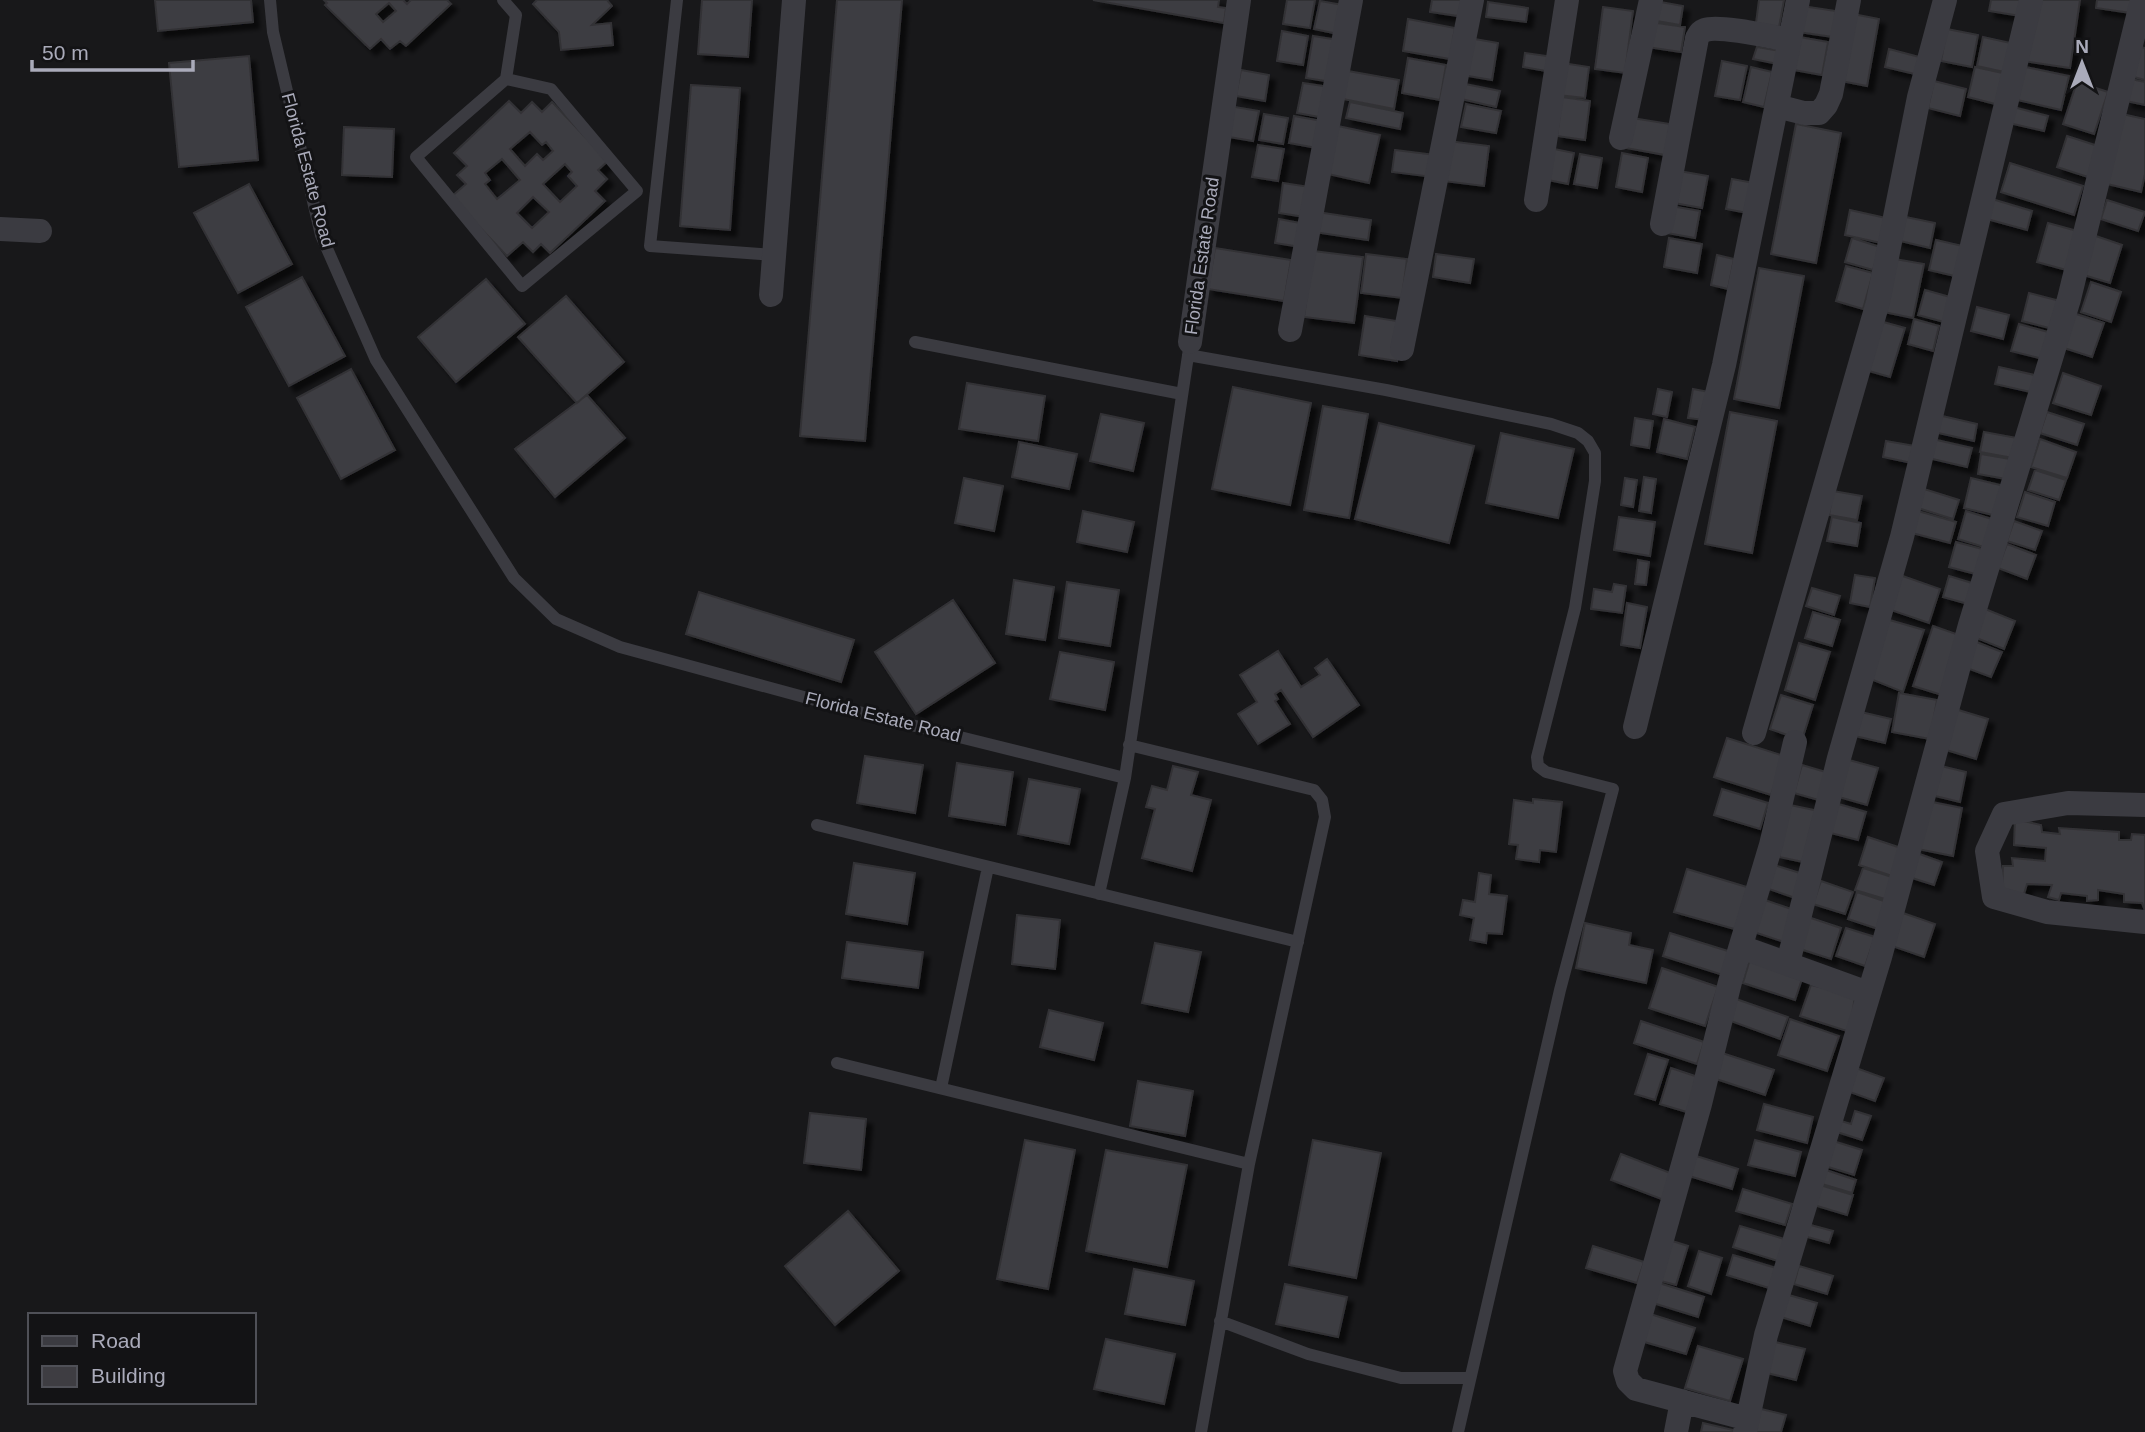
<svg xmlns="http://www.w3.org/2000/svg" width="2145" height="1432" font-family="Helvetica,sans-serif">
	<defs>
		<filter id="shadow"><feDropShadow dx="6" dy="6" stdDeviation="2" flood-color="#0009"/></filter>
	</defs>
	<rect width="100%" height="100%" fill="#18181a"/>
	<path fill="#3e3d42" stroke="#333236" stroke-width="2" fill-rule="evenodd" filter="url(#shadow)" d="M155 0H251L253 22 158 31Z
		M324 0H403L407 4 411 0H447L451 4 406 46 400 41 390 49 381 39 370 49 325 5 327 3ZM389 3 396 11 383 22 376 14Z
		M537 0H607L612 6 592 25 611 23 613 45 561 50 559 32 533 4Z
		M702 0H752L748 57 698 54Z
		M837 0H902L865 441 800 436Z
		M1093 0H1219L1218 7 1226 8 1224 23Z
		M1287 0H1315L1310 28 1283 24Z
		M1432 0H1468L1465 17 1430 12Z
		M1759 0H1784L1779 27 1756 23Z
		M1991 0H2024L2021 16 1989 11Z
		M2032 0H2080L2070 68 2023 61Z
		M2097 0H2132L2131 13 2096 8Z
		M1320 1 1343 5 1338 34 1314 29Z
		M1655 1 1683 6 1680 25 1651 20Z
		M1488 2 1528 8 1526 22 1486 17Z
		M1802 6 1836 11 1833 37 1798 32Z
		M1603 7 1633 11 1625 73 1595 69Z
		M1853 14 1879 19 1867 86 1841 81Z
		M1408 19 1455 28 1450 59 1403 51Z
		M1650 22 1685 27 1681 52 1647 47Z
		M1947 29 1978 35 1972 67 1941 61Z
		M1282 31 1308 36 1303 65 1277 61Z
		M1313 36 1339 40 1332 82 1306 78Z
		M1794 36 1828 42 1822 75 1788 69Z
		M1983 37 2015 44 2009 73 1977 66Z
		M1469 38 1498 43 1492 80 1462 75Z
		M1757 47 1780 51 1778 64 1753 59Z
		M2141 47 2145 48V80L2134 77Z
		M1889 49 1923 58 1919 75 1885 67Z
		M1525 53 1554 57 1552 72 1523 67Z
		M249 56 258 160 179 167 169 63Z
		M1408 58 1446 65 1440 100 1402 93Z
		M1722 61 1747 66 1740 100 1715 96Z
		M1562 63 1589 67 1585 98 1558 95Z
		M2021 66 2069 76 2061 110 2013 99Z
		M1751 67 1772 72 1764 107 1743 102Z
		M1975 67 2007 74 1999 105 1968 97Z
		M1241 70 1269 75 1265 101 1236 96Z
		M1348 71 1399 80 1394 109 1343 99Z
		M2131 79 2145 82V105L2126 101Z
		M1934 81 1966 89 1960 116 1928 108Z
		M2077 82 2108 92 2094 134 2063 124Z
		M1303 83 1330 87 1325 118 1297 113Z
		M1465 84 1500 91 1496 107 1461 99Z
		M691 85 740 88 730 230 680 226Z
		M1562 97 1590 101 1585 140 1557 136Z
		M509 101 521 113 532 102 542 112 552 102 608 161 598 170 607 179 595 191 605 201 550 253 541 244 533 252 523 242 507 256 451 197 466 184 457 175 467 166 454 153ZM530 132 542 145 546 142 553 151 543 160 537 154 525 166 510 149ZM502 159 520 180 497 199 485 184 490 180 485 173ZM565 164 572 172 568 176 577 186 560 202 543 184ZM533 197 549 212 532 228 517 213Z
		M1350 102 1403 113 1400 129 1346 118Z
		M1466 104 1501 111 1496 133 1461 127Z
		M1229 106 1259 111 1253 141 1223 136Z
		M2013 107 2048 116 2044 131 2009 123Z
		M1264 114 1288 118 1283 144 1259 140Z
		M2122 114 2145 119V174L2141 192 2107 184Z
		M1294 116 1322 121 1317 148 1289 143Z
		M1632 118 1670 124 1665 155 1626 148Z
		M1796 124 1841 133 1816 263 1771 254Z
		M1338 126 1380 135 1369 183 1328 174Z
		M344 127 394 129 392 177 342 175Z
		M2067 136 2101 147 2091 178 2057 167Z
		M1448 141 1489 146 1484 186 1443 181Z
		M1258 145 1284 149 1278 181 1252 177Z
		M1549 148 1574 153 1568 184 1543 179Z
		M1395 150 1436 155 1433 177 1392 172Z
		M1622 153 1648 158 1642 192 1616 187Z
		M1580 154 1602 158 1597 188 1574 184Z
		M2010 163 2083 186 2074 215 2001 192Z
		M1679 171 1708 176 1702 208 1674 203Z
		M1732 179 1754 183 1748 213 1726 209Z
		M1283 183 1310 187 1305 217 1279 213Z
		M249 184 292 264 238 293 194 213Z
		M1992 199 2032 211 2027 230 1987 219Z
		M2107 200 2145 212 2138 231 2101 219Z
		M1671 206 1700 211 1695 238 1667 233Z
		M1850 210 1886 218 1881 243 1845 235Z
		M1317 212 1371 220 1368 240 1314 232Z
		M1901 216 1935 223 1930 248 1896 240Z
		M1279 219 1305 224 1301 247 1275 243Z
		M2048 223 2081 232 2070 271 2037 262Z
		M2090 234 2122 245 2110 283 2077 273Z
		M1669 238 1702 244 1697 273 1664 267Z
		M1852 238 1880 247 1873 270 1845 262Z
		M1936 240 1967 247 1959 277 1929 270Z
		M1215 248 1291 260 1284 301 1208 289Z
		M1313 251 1363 257 1354 323 1304 317Z
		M1366 254 1407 259 1402 298 1361 293Z
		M1436 254 1474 259 1470 283 1433 277Z
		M1717 255 1734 259 1728 289 1711 285Z
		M1889 258 1924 264 1913 318 1879 311Z
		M1846 266 1873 273 1863 309 1836 301Z
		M1759 268 1804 276 1779 408 1734 399Z
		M302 277 345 356 289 386 246 307Z
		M486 279 525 324 456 382 418 337Z
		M2091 282 2121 292 2111 322 2081 312Z
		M1925 290 1950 297 1944 322 1918 315Z
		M2029 293 2060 301 2053 329 2022 321Z
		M566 296 624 362 577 403 518 337Z
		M1977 307 2009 315 2003 339 1971 331Z
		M2073 313 2104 323 2092 357 2061 347Z
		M1365 316 1403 322 1397 361 1359 355Z
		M1914 319 1939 326 1933 351 1908 344Z
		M1876 320 1905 328 1890 377 1862 369Z
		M2019 324 2055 334 2047 360 2011 351Z
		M1999 367 2039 376 2035 393 1995 384Z
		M351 369 395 450 341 479 297 398Z
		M2063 373 2101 386 2091 415 2053 403Z
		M967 383 1045 396 1038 441 959 429Z
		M1233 387 1311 403 1290 505 1212 489Z
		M1658 389 1672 392 1667 417 1653 414Z
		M1693 389 1709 392 1704 420 1688 418Z
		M587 395 625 438 555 497 515 449Z
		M1323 406 1368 414 1349 518 1304 510Z
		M1730 412 1777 421 1752 553 1705 544Z
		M2047 412 2084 424 2077 445 2040 433Z
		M1101 414 1144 423 1133 471 1090 461Z
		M1938 415 1977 424 1974 441 1934 432Z
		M1635 418 1653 421 1649 448 1631 445Z
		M1664 419 1695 427 1687 459 1657 452Z
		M1379 423 1474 446 1449 543 1355 519Z
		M1984 432 2017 438 2013 458 1980 452Z
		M1501 433 1574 449 1558 518 1486 503Z
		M1928 438 1972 448 1967 467 1924 457Z
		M2040 439 2076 452 2067 478 2031 467Z
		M1886 441 1915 446 1912 463 1883 457Z
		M1019 442 1077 454 1069 489 1012 477Z
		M1981 454 2010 459 2006 479 1978 474Z
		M2035 470 2066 480 2059 500 2028 490Z
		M1644 477 1656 479 1651 513 1639 511Z
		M964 478 1003 486 994 531 955 523Z
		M1625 478 1637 480 1633 507 1621 505Z
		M1971 478 2004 486 1997 516 1964 508Z
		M1924 489 1959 500 1953 519 1918 508Z
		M1833 491 1862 496 1857 520 1829 515Z
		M2025 492 2055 502 2048 526 2017 517Z
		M1083 511 1134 522 1127 552 1077 542Z
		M1918 511 1956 522 1950 543 1912 533Z
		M1966 511 1995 520 1987 548 1958 539Z
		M1619 517 1655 522 1650 556 1614 550Z
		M1832 517 1861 523 1857 546 1827 541Z
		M2014 521 2042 531 2035 550 2007 541Z
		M1956 542 1986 550 1979 575 1949 567Z
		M2007 544 2036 555 2027 579 1998 568Z
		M1638 560 1649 562 1646 585 1635 584Z
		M1897 574 1940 589 1929 623 1885 608Z
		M1855 575 1875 578 1870 607 1850 603Z
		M1949 576 1975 584 1968 604 1943 597Z
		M1014 580 1054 587 1045 640 1006 634Z
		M1067 582 1119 590 1110 646 1059 638Z
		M1614 584 1626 586 1622 613 1591 609 1594 589 1612 592Z
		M1812 588 1840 596 1834 615 1806 606Z
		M699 592 854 640 841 682 686 634Z
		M953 600 995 663 916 714 875 652Z
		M1627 603 1647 607 1640 648 1621 645Z
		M1985 609 2015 621 2004 649 1974 637Z
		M1813 612 1840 620 1832 646 1805 638Z
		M1886 619 1924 630 1903 692 1868 678Z
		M1933 626 1962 636 1942 695 1913 686Z
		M1974 641 2002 652 1991 677 1964 667Z
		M1799 643 1830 652 1815 700 1785 690Z
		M1278 651 1301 687 1320 675 1315 668 1327 659 1359 705 1313 737 1281 690 1275 694 1278 699 1275 701 1290 724 1258 744 1238 714 1257 702 1240 675Z
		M1060 652 1114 662 1105 710 1050 699Z
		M1899 693 1937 700 1930 739 1892 732Z
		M1781 695 1813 705 1802 740 1770 729Z
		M1955 709 1988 719 1976 759 1943 749Z
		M1861 712 1891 719 1885 743 1855 736Z
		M1727 738 1784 756 1771 795 1714 777Z
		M865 756 923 765 915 813 857 803Z
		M1849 760 1878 768 1867 805 1839 797Z
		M957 763 1013 772 1005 825 949 816Z
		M1802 765 1829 773 1822 801 1794 793Z
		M1937 765 1966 772 1960 802 1931 795Z
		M1173 766 1198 772 1191 795 1211 800 1192 871 1142 858 1155 809 1146 807 1152 786 1167 790Z
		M1029 779 1080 789 1069 844 1018 834Z
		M1722 789 1768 803 1760 829 1714 815Z
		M1533 799 1562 802 1556 852 1540 850 1539 862 1516 859 1518 845 1509 844 1514 800 1533 803Z
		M1927 801 1962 808 1953 856 1918 849Z
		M1835 803 1866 812 1858 840 1827 832Z
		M1790 805 1819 811 1808 863 1779 857Z
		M2015 819 2041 825 2042 832 2060 834 2059 828 2119 832V840H2131L2132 834 2145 835V911L2142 903 2124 902V894L2098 890V900L2087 901V896L2061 893 2059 900 2048 897 2052 885 2027 884 2024 894 2002 893 2003 866H2013L2012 858 2045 861 2046 848 2014 845Z
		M1868 837 1904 849 1895 877 1859 865Z
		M1914 852 1942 862 1934 885 1906 876Z
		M854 863 915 873 907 924 846 914Z
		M1774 865 1803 874 1795 898 1766 888Z
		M1863 868 1892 877 1885 899 1855 890Z
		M1687 869 1750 888 1738 930 1674 912Z
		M1479 873 1491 875 1489 894 1507 896 1502 934 1487 933 1486 943 1470 940 1474 918 1460 915 1463 900 1475 902Z
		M1821 881 1853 892 1845 914 1813 904Z
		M1857 892 1887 902 1878 929 1848 919Z
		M1762 899 1797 911 1787 943 1751 931Z
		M1900 912 1935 924 1924 957 1889 945Z
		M1017 915 1060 920 1055 969 1012 964Z
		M1808 917 1841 928 1831 959 1797 948Z
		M1585 923 1631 933 1629 945 1653 950 1646 983 1576 968Z
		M1846 928 1875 937 1865 966 1836 956Z
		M1670 933 1731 952 1723 975 1663 956Z
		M847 942 923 952 918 988 842 978Z
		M1155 943 1201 952 1188 1012 1142 1003Z
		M1750 959 1803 976 1795 1000 1743 983Z
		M1662 968 1718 987 1705 1026 1649 1008Z
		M1811 985 1855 995 1850 1032 1800 1016Z
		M1736 999 1788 1017 1780 1039 1728 1020Z
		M1049 1010 1103 1023 1094 1060 1040 1047Z
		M1790 1019 1839 1036 1827 1071 1778 1055Z
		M1641 1021 1704 1042 1697 1064 1634 1043Z
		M1722 1053 1774 1070 1765 1095 1713 1078Z
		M1648 1054 1668 1060 1655 1100 1635 1094Z
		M1671 1068 1701 1078 1690 1113 1660 1104Z
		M1856 1068 1884 1078 1875 1101 1847 1091Z
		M1138 1081 1193 1091 1185 1136 1130 1126Z
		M1764 1104 1813 1117 1807 1143 1757 1130Z
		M1855 1111 1871 1116 1862 1140 1837 1132 1841 1121 1851 1124Z
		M810 1113 866 1119 861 1170 804 1163Z
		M1025 1140 1075 1150 1048 1289 997 1279Z
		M1313 1140 1381 1153 1356 1278 1289 1265Z
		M1755 1140 1801 1152 1795 1176 1748 1165Z
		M1830 1140 1862 1150 1854 1175 1822 1165Z
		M1106 1150 1187 1165 1167 1267 1086 1251Z
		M1621 1154 1673 1174 1664 1200 1611 1180Z
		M1693 1155 1738 1169 1732 1189 1686 1175Z
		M1826 1170 1856 1180 1852 1193 1822 1184Z
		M1820 1185 1853 1195 1847 1215 1814 1205Z
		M1743 1189 1792 1204 1785 1225 1736 1211Z
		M848 1211 899 1271 835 1325 785 1266Z
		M1807 1224 1833 1231 1829 1243 1804 1236Z
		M1740 1226 1791 1241 1784 1263 1733 1247Z
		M1669 1240 1688 1246 1676 1285 1657 1280Z
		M1593 1246 1644 1262 1637 1283 1586 1268Z
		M1699 1251 1722 1258 1711 1294 1688 1286Z
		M1733 1255 1776 1268 1769 1288 1727 1275Z
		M1799 1266 1833 1276 1827 1294 1794 1284Z
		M1134 1269 1194 1281 1185 1325 1125 1314Z
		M1659 1283 1704 1297 1698 1317 1653 1303Z
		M1285 1284 1347 1297 1338 1337 1276 1324Z
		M1785 1294 1817 1303 1810 1326 1778 1316Z
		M1650 1314 1695 1328 1686 1354 1641 1341Z
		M1106 1339 1175 1354 1164 1404 1094 1389Z
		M1775 1342 1805 1349 1796 1380 1767 1373Z
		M1698 1346 1743 1359 1730 1401 1685 1388Z
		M1757 1408 1786 1415 1781 1432H1750Z
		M1703 1423 1733 1430V1432H1701Z"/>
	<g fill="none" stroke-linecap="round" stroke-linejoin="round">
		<path stroke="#3b3b41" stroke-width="12" d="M270 0 273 32 321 235 376 360 514 578 556 619 620 647 859 712 1125 778
			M503 0 516 15 506 79 416 157 522 286 637 191 551 89 506 79
			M677 0 650 246 775 255
			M915 342 1182 394
			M1188 355 1386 390 1551 424 1578 433 1588 441 1595 453V481L1575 608 1537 757 1538 766 1546 772 1613 789 1560 990 1458 1432
			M1129 745 1314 790 1322 800 1325 817 1249 1164 1201 1432
			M817 825 1298 942
			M1099 894 1125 778 1189 349
			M837 1063 1249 1164
			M941 1088 988 867
			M1220 1321 1308 1354 1401 1378H1470"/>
		<path stroke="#3b3b41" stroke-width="24" d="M1777 106 1804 113H1819L1826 105 1831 94 1849 0
			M1621 138 1651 0
			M1536 200 1567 0
			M1662 224 1697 38C1700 33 1700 32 1705 30 1720 25 1772 37 1790 40
			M0 229 40 231
			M771 295 794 0
			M1290 330 1351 0
			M1190 342 1239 0
			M1402 349 1472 0
			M1635 727 1724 365 1798 0
			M1754 733 1878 302 1919 97 1945 0
			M2145 805 2068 803 2004 814 1987 851 1994 897 2047 912 2145 922
			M1741 947 1868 993
			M1788 963 1839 758 1902 537 2031 0
			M1748 1419 1636 1389 1628 1381 1625 1371 1700 1104 1730 982 1771 845 1795 742
			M1676 1432 1682 1401
			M1745 1432 1766 1335 1880 957 1970 625 2069 299 2142 0"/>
	</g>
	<g text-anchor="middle" stroke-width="6" stroke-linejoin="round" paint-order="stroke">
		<g font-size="18" fill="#aaabba" stroke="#131315">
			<text transform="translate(308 170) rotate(75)" y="6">Florida Estate Road</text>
			<text transform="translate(1202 256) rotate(-82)" y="6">Florida Estate Road</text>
			<text transform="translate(883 717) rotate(14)" y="6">Florida Estate Road</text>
		</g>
	</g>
	<rect x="28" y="1313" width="228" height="91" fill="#131315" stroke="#4f5057" stroke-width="2"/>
	<rect x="42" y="1336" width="35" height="10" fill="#3b3b41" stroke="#4f5057" stroke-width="2"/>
	<text x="91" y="1348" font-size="21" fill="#aaabba">Road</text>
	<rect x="42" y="1366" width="35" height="21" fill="#3e3d42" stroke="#4f5057" stroke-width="2"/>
	<text x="91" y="1383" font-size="21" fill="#aaabba">Building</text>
	<g transform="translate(2082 63)" stroke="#131315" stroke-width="5" paint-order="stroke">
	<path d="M0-5L12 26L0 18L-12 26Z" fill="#aaabba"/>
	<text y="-10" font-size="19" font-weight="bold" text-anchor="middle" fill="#aaabba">N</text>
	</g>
	<path d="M32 60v10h161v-10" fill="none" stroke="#aaabba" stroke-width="3.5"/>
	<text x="42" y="60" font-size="21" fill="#aaabba" stroke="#131315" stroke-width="5" paint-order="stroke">50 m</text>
</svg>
